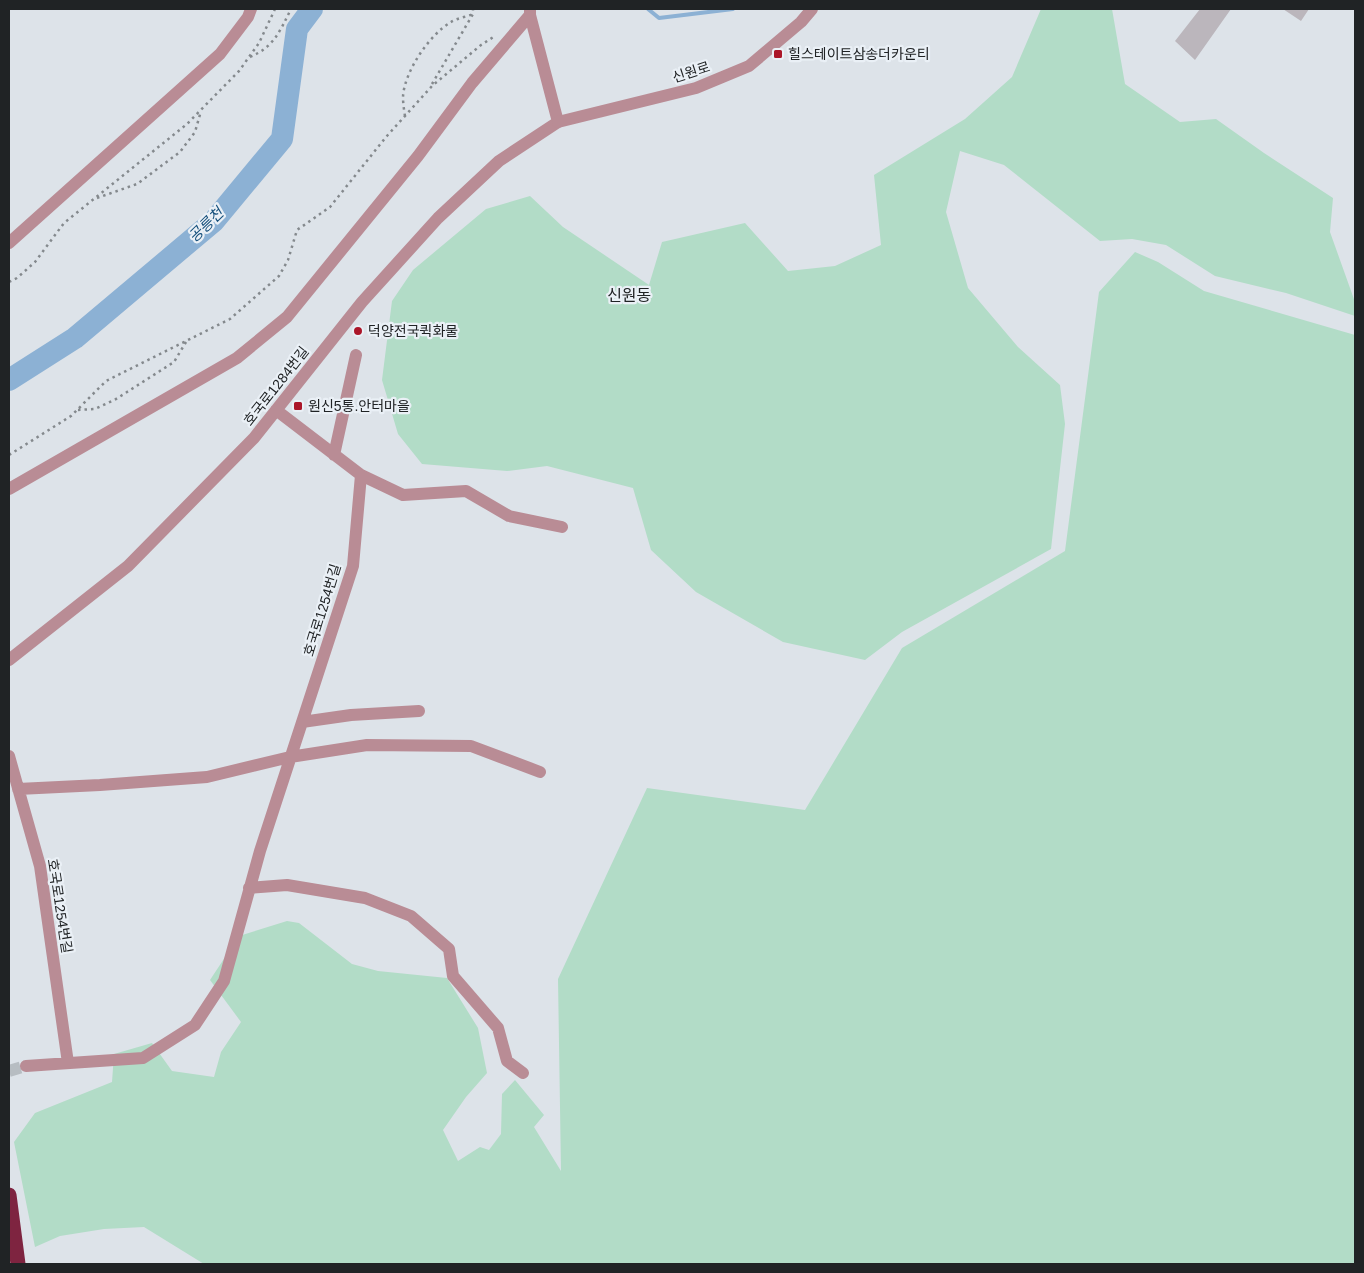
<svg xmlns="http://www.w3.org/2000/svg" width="1364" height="1273" font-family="Helvetica,'Noto Sans KR',sans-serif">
	<rect width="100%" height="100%" fill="#dde3e9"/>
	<path fill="#b2dcc7" d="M1041 9H1112L1125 84 1180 122 1216 119 1264 153 1333 198 1330 232 1355 302V316L1286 293 1215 276 1166 245 1132 239 1100 241 1004 165 960 151 946 212 968 288 1018 347 1060 385 1065 424 1051 549 902 632 865 660 783 642 696 592 651 550 633 488 547 466 507 471 422 464 398 434 382 380 392 301 413 270 486 209 530 196 563 227 649 285 662 242 745 223 788 271 835 266 881 245 874 175 965 119 1012 77Z
		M1135 252 1158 262 1204 291 1355 335V1264H204L144 1227 104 1229 60 1236 35 1247 14 1142 35 1113 112 1082 114 1054 152 1043 172 1071 214 1077 221 1052 241 1022 210 980 239 936 287 921 299 923 352 964 378 971 447 978 478 1028 487 1073 466 1097 443 1130 458 1161 480 1147 489 1150 501 1134 502 1094 515 1080 544 1115 534 1127 561 1171 558 979 647 788 805 810 902 648 1065 551 1099 292Z"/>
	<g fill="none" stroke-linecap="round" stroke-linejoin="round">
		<path stroke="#8cb1d4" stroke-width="4" d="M648 9 659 18 733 9"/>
		<path stroke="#8cb1d4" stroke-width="22" d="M9 380 75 338 214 221 282 139 297 29 312 9"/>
	</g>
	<path fill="#bbb6bc" d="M1200 9H1231L1195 60 1175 41Z
		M1283 9H1309L1301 21Z"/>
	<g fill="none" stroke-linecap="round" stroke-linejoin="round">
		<path stroke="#b7bdc2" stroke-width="12" stroke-dasharray="12 6" stroke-linecap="butt" d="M9 1071 26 1066"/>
		<path stroke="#84898d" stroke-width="2.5" stroke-dasharray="2.5 4" stroke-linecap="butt" d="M250 57C274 47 280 31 291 9
			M432 84 473 14V9
			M405 116C404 110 403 103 403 97 404 72 430 34 451 22 457 18 466 17 473 14
			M97 198 137 184 180 152 195 132 201 111
			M9 282 17 278 35 262 64 223 187 124 239 71 259 43 275 9
			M78 410 95 409 116 399 174 362 186 342
			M9 455 71 416 106 381 230 319 279 276 288 260 297 230 330 207 386 137 432 86 481 45 495 36"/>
		<path stroke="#b98c95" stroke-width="12" d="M9 243 220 54 248 17 251 9
			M276 410 361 475 403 495 466 491 509 516 562 527
			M334 455 356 355
			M9 489 237 358 287 317 418 156 472 83 530 15
			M9 660 128 566 254 438 362 302 438 218 499 161 558 122 530 15V9
			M302 722 351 715 419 711
			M9 756 40 866 68 1063
			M18 789 100 785 207 777 290 757 367 745 471 746 540 772
			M249 888 287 885 365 898 411 916 449 949 453 976 498 1028 507 1061 523 1073
			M26 1066 143 1058 195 1025 224 981 260 851 353 566 361 475"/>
		<path stroke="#b98c95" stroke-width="12" d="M558 122 696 88 749 66 801 22 812 9"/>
		<path stroke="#7e2440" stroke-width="15" d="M9 1195 18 1264"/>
	</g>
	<g fill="#ab1629" stroke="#eaf0f6" stroke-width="2">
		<rect x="773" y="49" width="10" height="10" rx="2.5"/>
		<circle cx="358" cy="331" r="5"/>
		<rect x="293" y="401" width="10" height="10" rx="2.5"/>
	</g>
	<g text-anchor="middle" stroke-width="4.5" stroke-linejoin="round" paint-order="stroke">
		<g font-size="14" fill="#202325" stroke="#eaf0f6" text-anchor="start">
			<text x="788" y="59">힐스테이트삼송더카운티</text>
			<text x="368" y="336">덕양전국퀵화물</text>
			<text x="308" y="411">원신5통.안터마을</text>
		</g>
		<g font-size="14" fill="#202325" stroke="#eaf0f6">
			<text transform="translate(691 72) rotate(-18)" y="5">신원로</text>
			<text transform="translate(276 386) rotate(-52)" y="5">호국로1284번길</text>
			<text transform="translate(322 610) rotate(-73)" y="5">호국로1254번길</text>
			<text transform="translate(60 906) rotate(81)" y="5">호국로1254번길</text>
		</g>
		<g font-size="15" font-style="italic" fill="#16507c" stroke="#eaf0f6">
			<text transform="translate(206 225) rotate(-44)" y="5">공릉천</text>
		</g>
		<g font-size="16" fill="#202325" stroke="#eaf0f6">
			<text x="629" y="301">신원동</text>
		</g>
	</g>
	<rect width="1364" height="1273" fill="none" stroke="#202325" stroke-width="20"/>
</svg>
